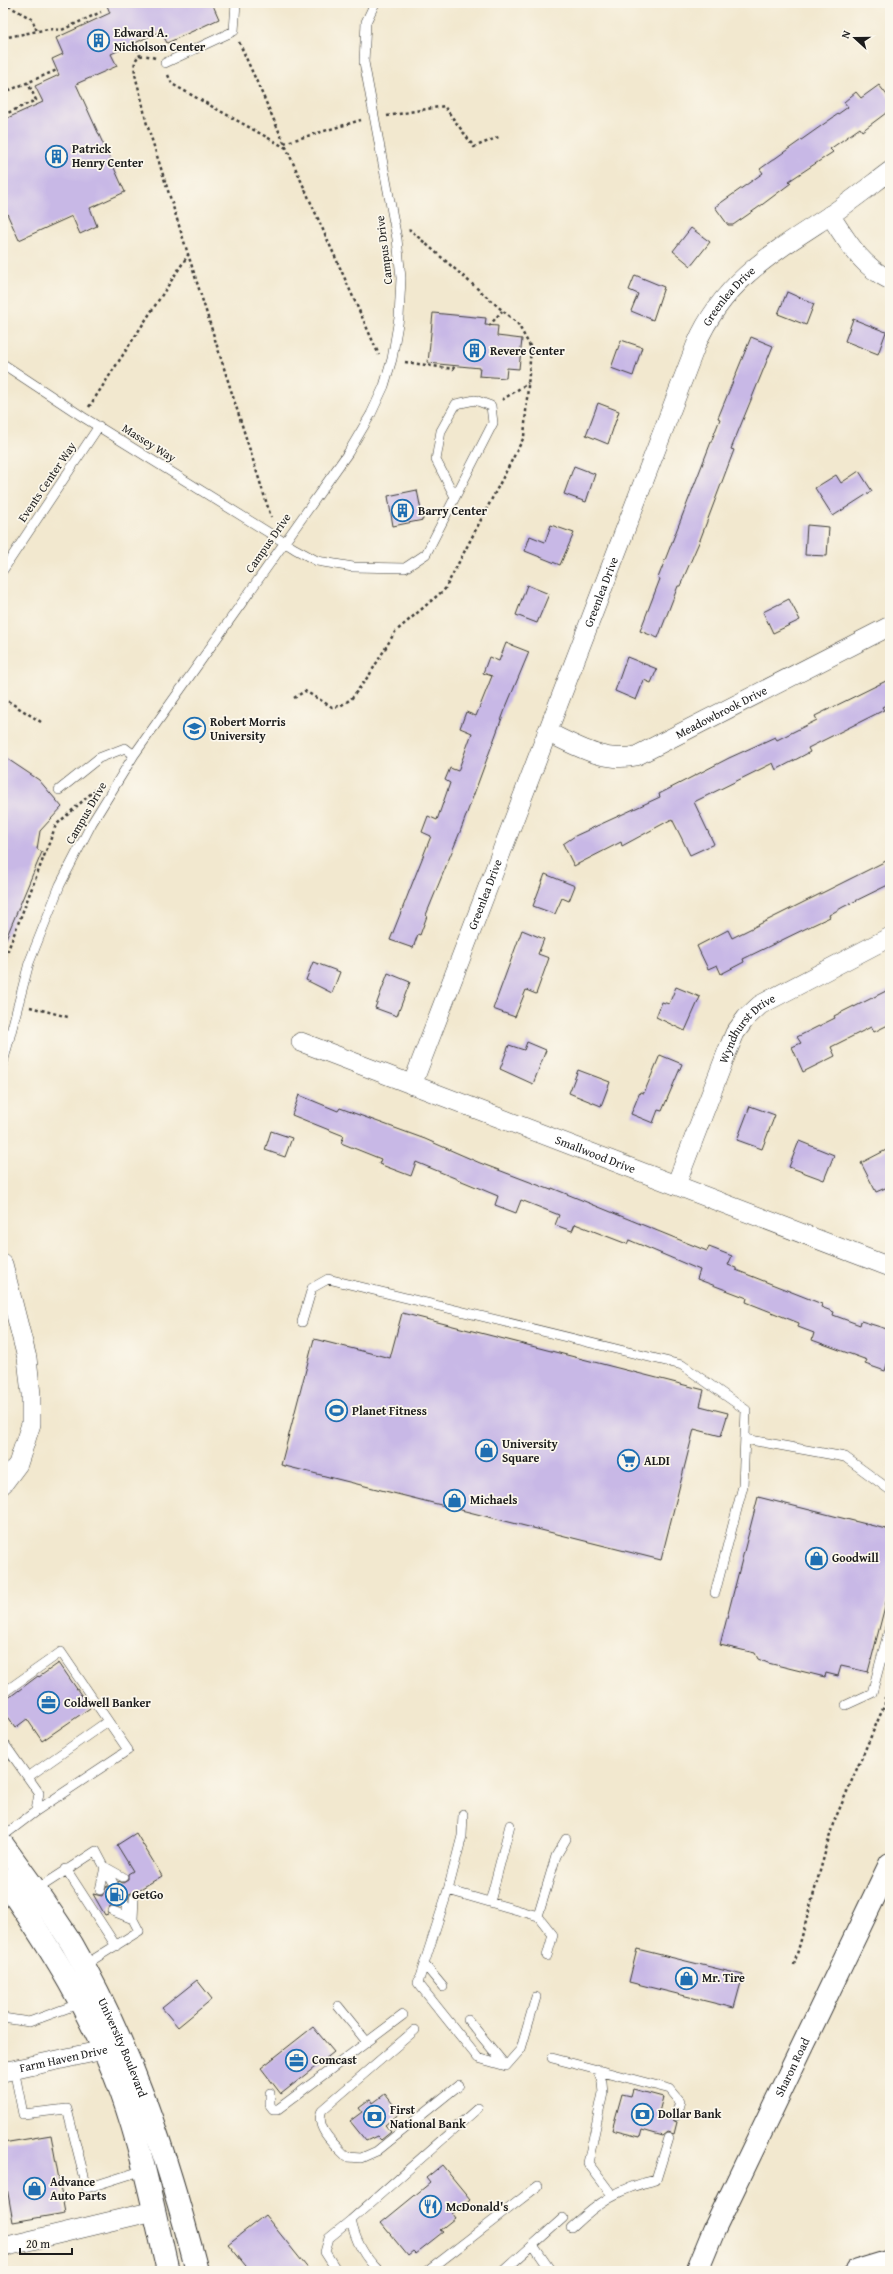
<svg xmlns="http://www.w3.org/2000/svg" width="893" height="2274" font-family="'Gentium Book Plus',serif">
	<rect width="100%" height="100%" fill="#fbf7ec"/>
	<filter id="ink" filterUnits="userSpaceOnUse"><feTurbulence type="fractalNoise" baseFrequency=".025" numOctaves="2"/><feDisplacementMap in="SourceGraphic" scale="8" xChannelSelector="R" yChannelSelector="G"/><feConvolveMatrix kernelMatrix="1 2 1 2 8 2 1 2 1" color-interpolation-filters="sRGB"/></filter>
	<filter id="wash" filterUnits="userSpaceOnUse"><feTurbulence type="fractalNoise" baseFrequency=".012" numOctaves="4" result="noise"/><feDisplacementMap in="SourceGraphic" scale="16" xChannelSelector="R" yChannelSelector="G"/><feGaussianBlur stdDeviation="0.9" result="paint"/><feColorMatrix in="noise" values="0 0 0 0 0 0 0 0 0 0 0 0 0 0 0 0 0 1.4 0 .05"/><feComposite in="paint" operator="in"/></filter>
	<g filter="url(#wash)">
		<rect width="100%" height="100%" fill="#f2e8cf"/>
		<g id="blocks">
			<path fill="#c8b8e6" d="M106 3H212L219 19 167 43 161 31 111 54 117 66 76 84 125 192 90 208 97 226 80 234 72 216 19 240 3 205V120L43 102 35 86 59 75 52 59 63 54 56 38 110 13Z
				M879 85 890 99V110L862 131 860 128 830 149 833 152 789 181 791 183 759 207 733 225H728L715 207 763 173 760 169 848 107 844 102 856 92 861 98Z
				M691 228 710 242 691 266 673 251Z
				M635 275 664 287 653 320 631 311 638 294 629 290Z
				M787 292 814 304 806 325 778 314Z
				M433 313 486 318 485 325 498 326 497 336 522 339 519 369 507 368 506 378 479 376 480 368 428 363Z
				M853 319 886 332 878 354 845 341Z
				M751 337 773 346 731 449 734 450 700 540 680 586H678L658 638 640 631 660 579 658 578 720 419 718 418Z
				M621 340 642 347 633 376 611 368Z
				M598 403 619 411 608 444 586 435Z
				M574 466 595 474 586 502 564 494Z
				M859 471 872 491 833 516 815 488 836 475 841 483Z
				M417 490 423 520 393 526 388 496Z
				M551 525 574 533 560 565 525 551 530 536 545 542Z
				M807 525 829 527 827 556 805 555Z
				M527 585 549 594 537 623 516 615Z
				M789 599 800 620 773 633 763 612Z
				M506 643 529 652 506 707 460 832 426 915 427 916 420 935 418 934 413 948 390 940 431 836 422 832 428 816 437 820 450 783 445 780 450 768 458 771 472 733 460 728 466 712 476 716 492 676 483 673 489 657 499 661Z
				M627 657 657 669 651 683 644 680 636 700 615 691Z
				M890 679V703L882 707 884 710 808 748 810 752 776 770 773 763 694 802 714 844 690 855 672 819 622 846 621 842 574 866 563 844 575 836 660 797 659 794 729 758 775 737 777 740 817 720 815 716Z
				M3 756 39 780 62 807 40 831 37 849 42 852 4 943Z
				M886 861 890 869V884L843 907 829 915 830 917 813 925 743 959 744 962 721 974 717 965 708 969 697 946 728 930 732 938Z
				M545 874 575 886 569 901 562 898 555 914 533 906Z
				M522 930 544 939 538 954 549 958 536 994 526 990 515 1017 493 1009Z
				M313 962 340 972 332 993 306 980Z
				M388 973 410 982 397 1016 375 1008Z
				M676 987 700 997 685 1031 656 1017 662 1002 669 1004Z
				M890 989V1024L874 1032 871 1027 831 1047 835 1056 803 1072 792 1047 801 1043 797 1037 835 1018 834 1016 854 1006V1007Z
				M527 1042 546 1050 533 1084 500 1069 509 1045 524 1050Z
				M660 1055 682 1064 662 1111 658 1110 653 1123 631 1114 640 1092 644 1093Z
				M578 1070 610 1082 601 1106 569 1093Z
				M299 1095 338 1111 340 1108 425 1139 480 1163 551 1190 552 1188 707 1251 709 1247 732 1256 728 1265 736 1268V1270L822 1304 821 1307 834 1312 833 1315 860 1325 861 1321 890 1330V1354L885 1371 865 1364 867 1360 812 1340 814 1333 798 1327 799 1323 746 1302 747 1298 697 1279 700 1270 629 1240 627 1244 575 1224 572 1231 555 1225 559 1215 521 1200 516 1213 495 1205 498 1196 416 1162 411 1176 379 1164 381 1159 341 1143 344 1136 292 1115Z
				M750 1106 775 1115 762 1149 737 1140Z
				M271 1131 292 1138 285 1157 265 1150Z
				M799 1141 834 1155 824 1180 789 1167Z
				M890 1148V1186L876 1192 861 1163Z
				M402 1313 704 1390 700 1406 728 1413 721 1436 694 1429 661 1560 281 1465 314 1339 390 1358Z
				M758 1497 890 1530V1587L868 1672 841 1666 838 1676 826 1673 825 1677 768 1663 758 1659 755 1653 720 1645Z
				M59 1663 90 1708 42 1741 27 1719 15 1728 3 1711V1702L38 1676 39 1677Z
				M136 1833 162 1876 137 1891 140 1895 134 1892 129 1894 128 1899H122L119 1907 110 1906 108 1914 105 1915 93 1894 102 1896 107 1886 115 1888 119 1881 123 1883 128 1880V1874L133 1871 117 1845Z
				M637 1949 743 1975 734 2008 629 1982Z
				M197 1980 212 1999 178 2027 162 2008Z
				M313 2027 334 2052 281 2094 261 2068Z
				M633 2089 663 2097 659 2112 670 2115 672 2120 677 2122 674 2134 668 2132 663 2136 642 2130 640 2137 612 2130 622 2094 631 2096Z
				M385 2094 400 2113 385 2125 391 2132 381 2140 377 2136 366 2141 350 2121 362 2112 359 2108 371 2099 373 2103Z
				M51 2135 65 2213 13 2222 3 2165V2143Z
				M442 2165 470 2199 452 2214 455 2218 440 2230 443 2232 415 2254 413 2252 408 2256 381 2223 430 2183 426 2178Z
				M265 2215 310 2271H250L228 2244Z"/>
		</g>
	</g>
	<g filter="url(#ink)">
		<use href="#blocks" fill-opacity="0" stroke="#3c3b37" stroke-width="1"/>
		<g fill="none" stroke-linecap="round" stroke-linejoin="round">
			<defs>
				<path id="service" d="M165 63 234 31 236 3
					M3 364 83 417 295 549 317 561 353 567 405 568 426 554 493 423 491 406 475 400 456 404 441 431 436 460 455 497
					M3 570 99 426
					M59 790 99 758 125 748 134 755
					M3 1063 29 963 60 885 92 823 134 755 348 453 371 414 384 386 392 359 399 318 401 278 397 239 364 62 366 22 375 3
					M302 1322 312 1288 328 1279 682 1365 746 1410 743 1486 715 1593
					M745 1439 845 1457 890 1490
					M3 1693 61 1652 108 1721
					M846 1705 872 1693 890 1626
					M3 1742 39 1793 36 1811 3 1836
					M28 1777 108 1721 128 1750 36 1811
					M463 1814 462 1836 448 1890 538 1916 556 1856 566 1839
					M66 1869 116 1946
					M36 1890 96 1851 113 1883
					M100 1890 105 1867 123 1877
					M448 1890 418 1983 478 2058 506 2066 521 2049 536 1997
					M490 1902 510 1825
					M113 1911 133 1919 134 1898
					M538 1916 553 1935 547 1956
					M424 1964 443 1987
					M83 1966 139 1931 125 1904
					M338 2006 367 2042
					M3 2018 29 2022 81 2003
					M468 2020 506 2066
					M415 2030 322 2110C314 2128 335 2145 347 2157L361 2158 377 2151 459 2085
					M552 2058 670 2089 680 2101 676 2116
					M14 2069 23 2114 67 2109 87 2188 144 2170
					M597 2069 602 2082 603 2093 588 2163 612 2195
					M270 2093V2105L273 2109H278L403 2015
					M571 2228C599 2202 618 2188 656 2180L669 2138
					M533 2245 551 2271
					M337 2271 325 2252 329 2238 351 2220
					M379 2271C364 2257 355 2240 351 2220L478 2108
					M428 2271 538 2186
					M504 2271 563 2218"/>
				<g id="minor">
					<path d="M830 215C847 241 861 266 890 280"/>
					<path id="s1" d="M547 732C576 746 604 763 636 756L890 626"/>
					<path id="s2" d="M301 1042 890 1267"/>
					<path id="s3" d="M412 1085 696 345C723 281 774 252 829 216 850 202 870 186 890 171"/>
					<path id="s4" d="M676 1185 727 1052 735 1033 746 1018 760 1005 890 937"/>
					<path d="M3 1264 27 1358 31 1394V1424L18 1464 3 1484"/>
					<path id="s5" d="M3 2072 117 2047"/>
					<path d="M3 2247 154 2211"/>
				</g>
				<g id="tertiary">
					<path id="s6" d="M697 2271 714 2230 890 1864"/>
				</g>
				<path id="secondary" d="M857 2271 890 2261"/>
				<g id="primary">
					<path id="s7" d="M3 1845C26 1877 51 1910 72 1944 132 2048 167 2155 197 2271"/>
					<path d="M3 1879C49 1946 93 2015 121 2092 142 2150 154 2211 168 2271"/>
				</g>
			</defs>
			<use href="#service" stroke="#3c3b37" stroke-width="10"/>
			<use href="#minor" stroke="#3c3b37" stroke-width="20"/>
			<use href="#tertiary" stroke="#3c3b37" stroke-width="24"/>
			<use href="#secondary" stroke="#3c3b37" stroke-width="24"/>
			<use href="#primary" stroke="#3c3b37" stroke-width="24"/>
			<path stroke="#3c3b37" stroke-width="2.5" stroke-dasharray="3 3" stroke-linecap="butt" d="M3 3 32 19 37 31
				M3 38 48 29 62 30 101 12
				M239 42 379 355
				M135 43 140 56
				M155 58C126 47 135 75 139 90 142 100 144 111 146 121L271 517
				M168 75 172 84 286 148
				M3 93 57 70
				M3 115 36 100 28 83
				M387 116 444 106 474 147 501 136
				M284 143 361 120
				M489 326 502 311
				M405 362 453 369 455 365
				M502 400 528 383
				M89 407 188 255
				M3 698 41 722
				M294 698 305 691 332 707 340 706 351 699 370 674 395 632 445 589 524 437 531 348 518 324 409 229
				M3 963 56 825 96 789
				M3 999H4
				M30 1007 68 1017
				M794 1965 833 1824 885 1704V1697"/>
			<use href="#service" stroke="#fff" stroke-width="9"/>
			<use href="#minor" stroke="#fff" stroke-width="19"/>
			<use href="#tertiary" stroke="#fff" stroke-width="22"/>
			<use href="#secondary" stroke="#fff" stroke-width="22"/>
			<use href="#primary" stroke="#fff" stroke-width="22"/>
		</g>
	</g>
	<defs>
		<symbol id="building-ring" viewBox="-11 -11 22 22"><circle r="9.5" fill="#fbf7ec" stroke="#1f6fb2" stroke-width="1.5"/><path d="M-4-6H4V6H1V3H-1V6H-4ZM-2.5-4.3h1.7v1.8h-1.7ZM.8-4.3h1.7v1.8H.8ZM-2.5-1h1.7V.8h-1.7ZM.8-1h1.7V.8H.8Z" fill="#1f6fb2"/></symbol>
		<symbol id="university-ring" viewBox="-11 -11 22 22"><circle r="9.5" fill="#fbf7ec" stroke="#1f6fb2" stroke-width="1.5"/><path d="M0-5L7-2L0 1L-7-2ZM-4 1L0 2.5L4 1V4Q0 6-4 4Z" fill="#1f6fb2"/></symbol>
		<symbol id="stadium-ring" viewBox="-11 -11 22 22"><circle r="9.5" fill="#fbf7ec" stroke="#1f6fb2" stroke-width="1.5"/><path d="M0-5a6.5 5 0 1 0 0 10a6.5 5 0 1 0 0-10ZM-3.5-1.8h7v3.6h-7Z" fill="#1f6fb2"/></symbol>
		<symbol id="shop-ring" viewBox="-11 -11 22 22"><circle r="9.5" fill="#fbf7ec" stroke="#1f6fb2" stroke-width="1.5"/><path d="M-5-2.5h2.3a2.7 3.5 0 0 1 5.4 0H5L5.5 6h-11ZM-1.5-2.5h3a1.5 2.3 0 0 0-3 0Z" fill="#1f6fb2"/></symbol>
		<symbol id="supermarket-ring" viewBox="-11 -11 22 22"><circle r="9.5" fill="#fbf7ec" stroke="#1f6fb2" stroke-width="1.5"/><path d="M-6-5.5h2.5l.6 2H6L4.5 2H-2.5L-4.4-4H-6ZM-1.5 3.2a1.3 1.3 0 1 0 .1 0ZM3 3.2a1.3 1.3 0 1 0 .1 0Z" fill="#1f6fb2"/></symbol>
		<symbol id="office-ring" viewBox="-11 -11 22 22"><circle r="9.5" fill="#fbf7ec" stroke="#1f6fb2" stroke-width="1.5"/><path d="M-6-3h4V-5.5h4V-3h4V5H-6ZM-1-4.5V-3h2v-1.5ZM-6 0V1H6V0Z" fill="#1f6fb2"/></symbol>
		<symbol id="fuel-ring" viewBox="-11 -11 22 22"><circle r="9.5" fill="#fbf7ec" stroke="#1f6fb2" stroke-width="1.5"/><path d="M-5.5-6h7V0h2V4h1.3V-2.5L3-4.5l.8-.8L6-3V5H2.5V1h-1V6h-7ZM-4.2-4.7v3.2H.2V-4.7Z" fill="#1f6fb2"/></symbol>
		<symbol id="bank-ring" viewBox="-11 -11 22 22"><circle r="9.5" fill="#fbf7ec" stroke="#1f6fb2" stroke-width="1.5"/><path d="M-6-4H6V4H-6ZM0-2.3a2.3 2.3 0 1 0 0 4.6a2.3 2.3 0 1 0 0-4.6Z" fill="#1f6fb2"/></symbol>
		<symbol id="restaurant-ring" viewBox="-11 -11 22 22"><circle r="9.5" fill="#fbf7ec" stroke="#1f6fb2" stroke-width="1.5"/><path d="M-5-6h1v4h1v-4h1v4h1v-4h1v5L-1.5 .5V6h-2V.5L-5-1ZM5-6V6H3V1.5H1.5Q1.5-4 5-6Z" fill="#1f6fb2"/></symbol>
	</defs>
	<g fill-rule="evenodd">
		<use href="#building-ring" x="86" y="28" width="25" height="25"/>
		<use href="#building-ring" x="44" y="144" width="25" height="25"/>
		<use href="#building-ring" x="462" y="338" width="25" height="25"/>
		<use href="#building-ring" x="390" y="498" width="25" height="25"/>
		<use href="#university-ring" x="182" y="716" width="25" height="25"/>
		<use href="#stadium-ring" x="324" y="1398" width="25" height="25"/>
		<use href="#shop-ring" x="474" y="1438" width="25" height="25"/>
		<use href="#supermarket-ring" x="616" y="1448" width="25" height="25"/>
		<use href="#shop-ring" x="442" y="1488" width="25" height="25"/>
		<use href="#shop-ring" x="804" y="1546" width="25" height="25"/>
		<use href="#office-ring" x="36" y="1690" width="25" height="25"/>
		<use href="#fuel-ring" x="104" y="1882" width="25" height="25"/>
		<use href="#shop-ring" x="674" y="1966" width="25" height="25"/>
		<use href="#office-ring" x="284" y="2048" width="25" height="25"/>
		<use href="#bank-ring" x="630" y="2102" width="25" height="25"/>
		<use href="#bank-ring" x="362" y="2104" width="25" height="25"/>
		<use href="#shop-ring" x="22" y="2176" width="25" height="25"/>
		<use href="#restaurant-ring" x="418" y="2194" width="25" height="25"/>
	</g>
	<g text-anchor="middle" stroke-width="3.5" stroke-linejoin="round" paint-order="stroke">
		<g font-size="12" font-weight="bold" fill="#1c1c1c" stroke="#fbf7ec" text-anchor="start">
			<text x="114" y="37">Edward A.<tspan x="114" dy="14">Nicholson Center</tspan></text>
			<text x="72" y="153">Patrick<tspan x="72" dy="14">Henry Center</tspan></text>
			<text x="490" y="355">Revere Center</text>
			<text x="418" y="515">Barry Center</text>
			<text x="210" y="726">Robert Morris<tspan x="210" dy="14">University</tspan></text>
			<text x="352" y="1415">Planet Fitness</text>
			<text x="502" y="1448">University<tspan x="502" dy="14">Square</tspan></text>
			<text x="644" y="1465">ALDI</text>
			<text x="470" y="1504">Michaels</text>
			<text x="832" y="1562">Goodwill</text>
			<text x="64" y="1707">Coldwell Banker</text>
			<text x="132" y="1899">GetGo</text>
			<text x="702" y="1982">Mr. Tire</text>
			<text x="312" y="2064">Comcast</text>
			<text x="390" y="2114">First<tspan x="390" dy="14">National Bank</tspan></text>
			<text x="658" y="2118">Dollar Bank</text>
			<text x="50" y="2186">Advance<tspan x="50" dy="14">Auto Parts</tspan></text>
			<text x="446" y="2211">McDonald's</text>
		</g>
		<g font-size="12" fill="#1c1c1c" stroke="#fbf7ec">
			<text transform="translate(384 250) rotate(-97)" y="4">Campus Drive</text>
			<text dy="4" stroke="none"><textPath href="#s3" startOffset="852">Greenlea Drive</textPath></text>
			<text transform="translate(149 443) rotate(32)" y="4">Massey Way</text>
			<text transform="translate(47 482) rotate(-56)" y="4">Events Center Way</text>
			<text transform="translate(268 543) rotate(-55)" y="4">Campus Drive</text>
			<text dy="4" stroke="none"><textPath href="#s3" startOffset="528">Greenlea Drive</textPath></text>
			<text dy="4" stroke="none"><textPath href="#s1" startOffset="190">Meadowbrook Drive</textPath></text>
			<text transform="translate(86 813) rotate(-60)" y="4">Campus Drive</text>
			<text dy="4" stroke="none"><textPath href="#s3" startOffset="204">Greenlea Drive</textPath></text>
			<text dy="4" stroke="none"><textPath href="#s4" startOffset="174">Wyndhurst Drive</textPath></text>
			<text dy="4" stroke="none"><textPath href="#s2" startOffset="315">Smallwood Drive</textPath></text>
			<text dy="4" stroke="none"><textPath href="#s7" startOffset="236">University Boulevard</textPath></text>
			<text dy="4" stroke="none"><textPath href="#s5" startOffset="62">Farm Haven Drive</textPath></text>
			<text dy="4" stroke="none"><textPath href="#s6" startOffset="225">Sharon Road</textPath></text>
		</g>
	</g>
	<rect width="893" height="2274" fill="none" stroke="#fbf7ec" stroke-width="16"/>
	<g transform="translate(855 38) rotate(291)" stroke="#fbf7ec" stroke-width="3" paint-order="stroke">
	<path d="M0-3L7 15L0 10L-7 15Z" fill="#1c1c1c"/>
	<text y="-6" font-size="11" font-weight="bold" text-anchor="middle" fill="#1c1c1c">N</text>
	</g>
	<path d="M20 2248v6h52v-6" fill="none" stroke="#1c1c1c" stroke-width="2"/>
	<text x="26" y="2248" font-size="12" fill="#1c1c1c" stroke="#fbf7ec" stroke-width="3" paint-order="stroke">20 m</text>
</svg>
